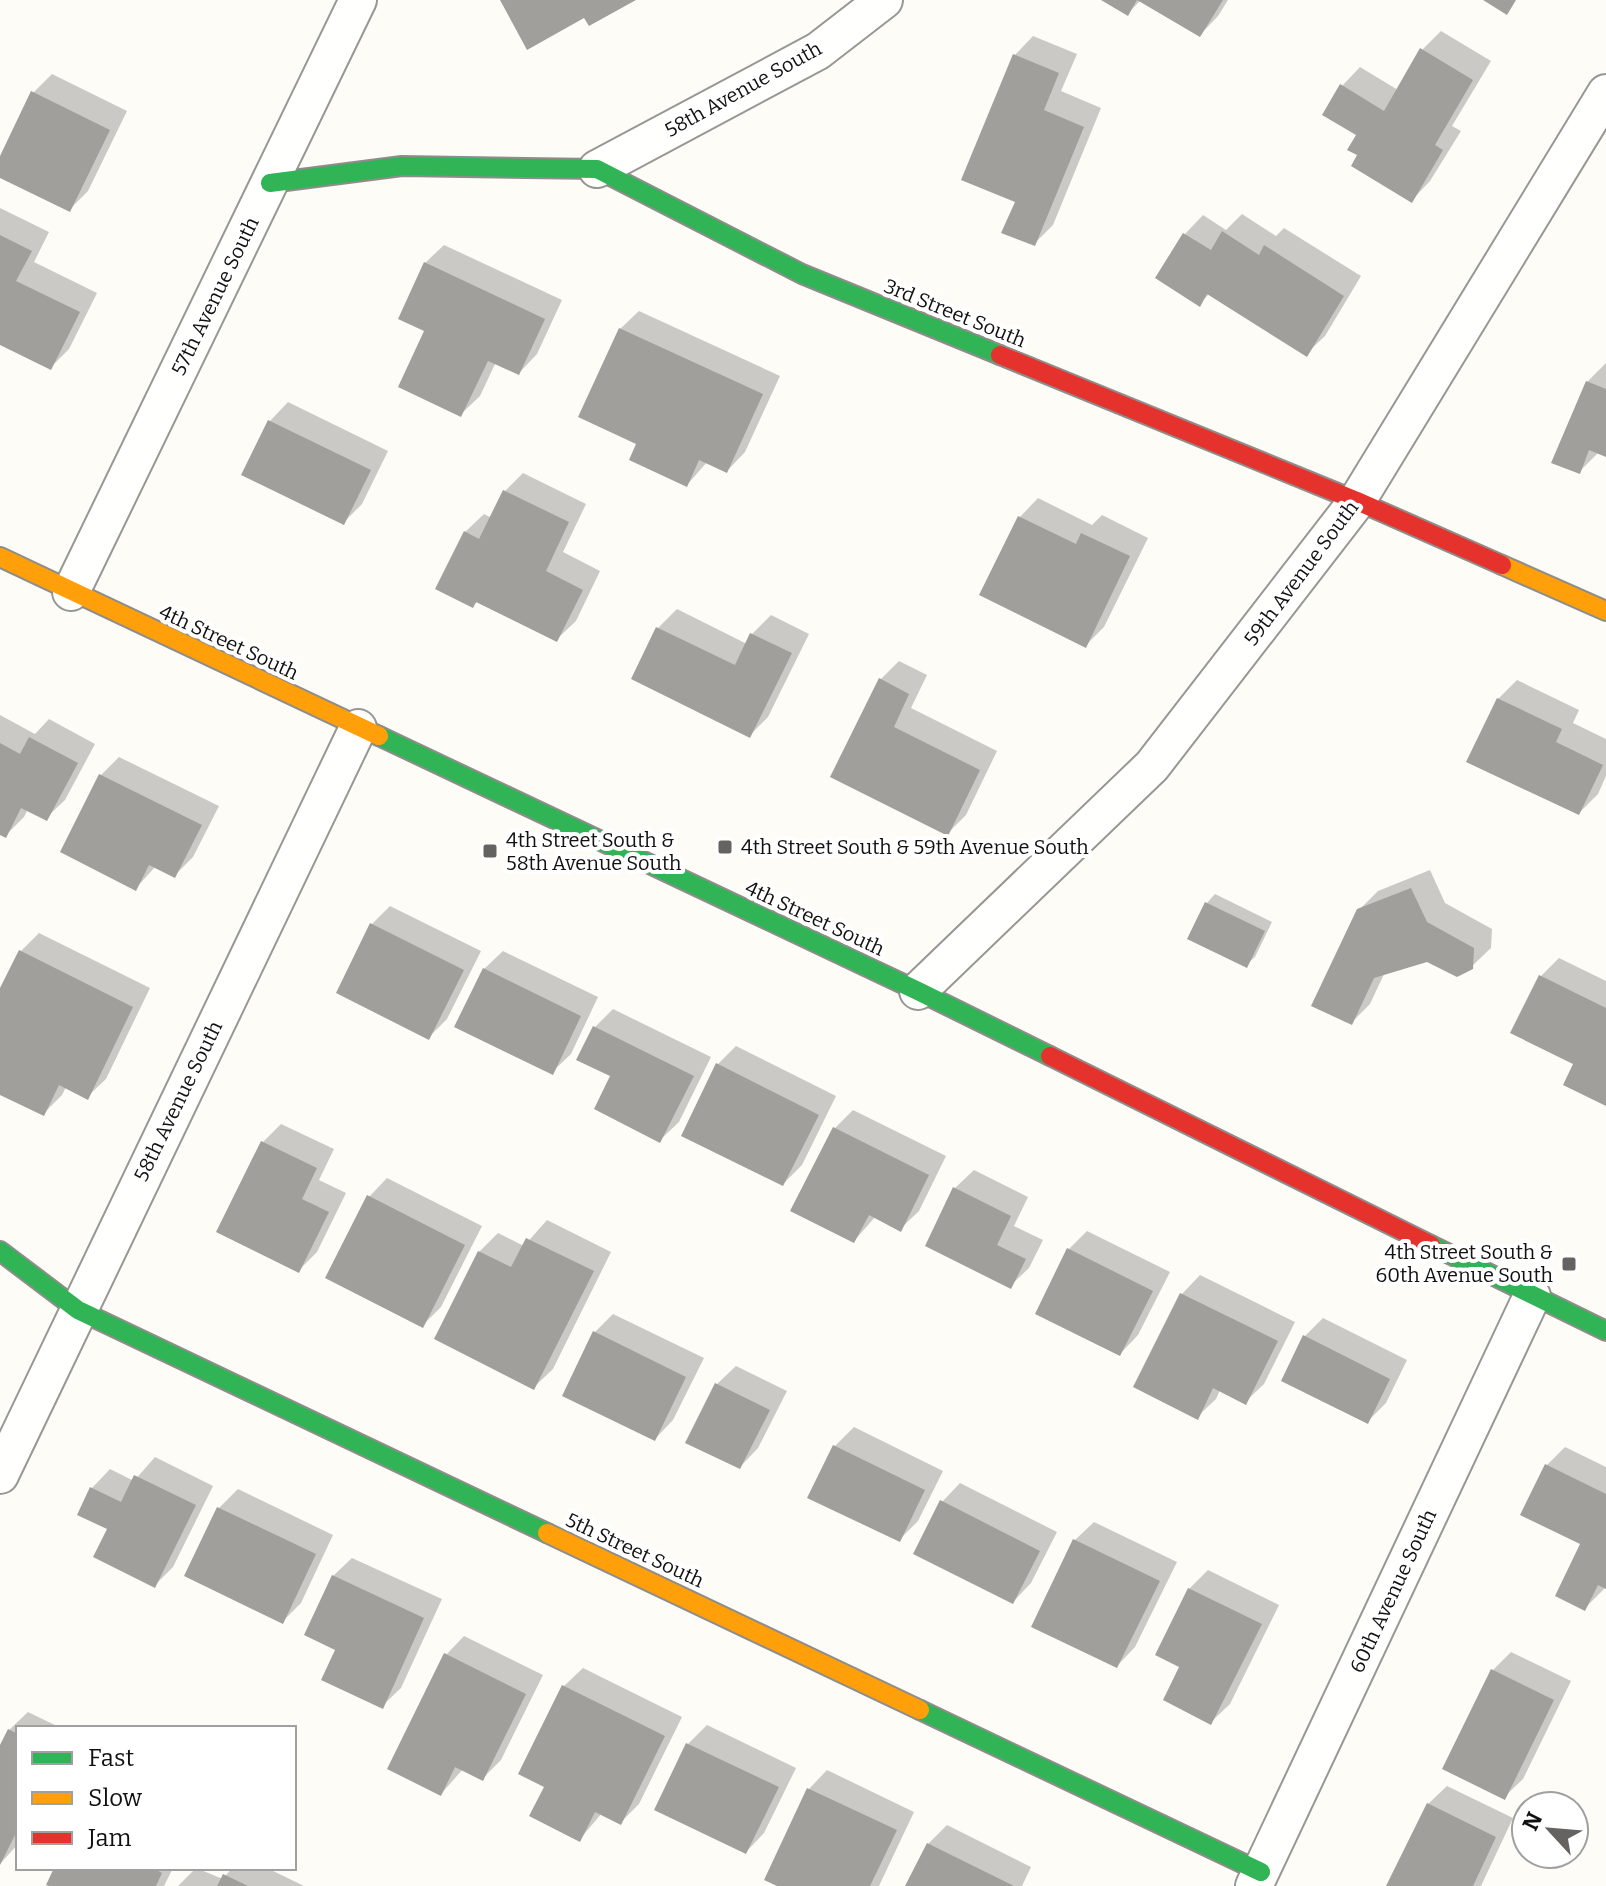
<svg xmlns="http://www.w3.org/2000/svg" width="1606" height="1886" font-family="Bitter,serif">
	<rect width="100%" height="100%" fill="#fdfcf7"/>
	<path fill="#0003" d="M1105 0H1228L1218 16 1200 35 1141 0 1128 13Z
		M1441 31 1491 61 1452 126 1461 131 1430 181 1412 200 1360 154 1358 135 1342 86 1360 67 1398 90 1422 50Z
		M1033 36 1077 54 1061 91 1101 108 1053 225 1034 244 1018 201 1015 55Z
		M52 74 127 111 88 191 69 210 0 176V160L33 93Z
		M0 208 49 232 34 262 97 293 69 349 50 368 0 343Z
		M1242 214 1276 236 1284 228 1361 276 1325 336 1306 354 1210 293 1199 304 1157 278 1185 234 1203 215 1226 230Z
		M444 245 562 300 537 354 519 373 496 362 480 396 461 414 426 330 425 263Z
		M639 311 780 376 745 452 727 471 707 462 687 485 639 443 620 329Z
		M1606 363V455L1598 453 1579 472 1587 382Z
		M288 402 388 451 362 504 344 522 244 474 270 421Z
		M523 473 586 504 563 552 600 571 576 621 557 639 478 601 473 606 465 532 484 514 492 518 505 491Z
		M1038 498 1092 525 1102 515 1148 538 1104 627 1086 645 1020 517Z
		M677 609 747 644 752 634 771 615 809 634 768 717 750 735 633 678 658 628Z
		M899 661 927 675 911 708 997 751 966 815 947 834 833 776 880 680Z
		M1517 680 1579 710 1573 723 1606 739V776L1598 794 1579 813 1498 699Z
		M0 715 35 734 49 719 95 744 65 800 46 818 28 809 24 817 6 835 0 832Z
		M119 757 219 806 193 857 175 875 156 866 136 888 101 775Z
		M1430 870 1445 903 1492 929 1491 948 1471 967 1427 960 1385 972 1370 1004 1352 1022 1358 911 1378 891Z
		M1215 894 1272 922 1255 957 1246 965 1207 903Z
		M390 906 481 951 447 1019 429 1037 372 924Z
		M39 933 150 988 106 1079 87 1097 66 1087 62 1095 43 1114 0 1092V993L20 952Z
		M503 951 598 997 571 1054 552 1072 484 969Z
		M1559 958 1606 981V1104L1576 1063 1540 977Z
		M613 1009 711 1057 679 1122 660 1140 613 1075 595 1027Z
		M736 1046 836 1096 802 1165 783 1184 717 1065Z
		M853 1110 946 1156 919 1211 900 1229 876 1216 854 1241 835 1128Z
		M281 1124 334 1149 319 1180 346 1193 317 1252 299 1270 263 1142Z
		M974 1170 1028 1197 1014 1226 1043 1240 1029 1268 1010 1286 955 1188Z
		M387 1178 482 1226 441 1307 422 1326 369 1197Z
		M547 1220 611 1252 553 1369 534 1387 479 1252 498 1233 524 1246Z
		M1087 1231 1170 1272 1138 1335 1120 1354 1069 1249Z
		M1200 1275 1295 1322 1264 1384 1245 1402 1220 1390 1216 1399 1197 1417 1182 1294Z
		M613 1314 704 1358 673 1420 655 1439 595 1332Z
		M1323 1318 1407 1360 1386 1403 1367 1422 1304 1337Z
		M736 1366 787 1391 758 1448 740 1467 717 1384Z
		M854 1427 943 1471 918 1521 899 1540 810 1497 835 1446Z
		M1565 1447 1606 1467V1587L1585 1608 1583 1544 1547 1465Z
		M155 1457 213 1486 173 1567 154 1586 110 1528 79 1514 92 1488 110 1469 134 1481Z
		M960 1483 1057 1532 1031 1583 1013 1602 942 1502Z
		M238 1489 333 1535 301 1603 283 1621 187 1575 219 1508Z
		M1094 1522 1177 1562 1135 1647 1117 1666 1075 1540Z
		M352 1558 442 1599 401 1688 382 1706 338 1649 333 1576Z
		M1208 1570 1279 1605 1230 1704 1211 1722 1182 1666 1189 1589Z
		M464 1636 543 1675 501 1760 483 1778 463 1769 441 1794 446 1655Z
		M1511 1652 1571 1681 1523 1779 1504 1797 1493 1670Z
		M583 1668 682 1717 639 1804 620 1823 602 1813 580 1839 547 1786 564 1686Z
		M28 1712 61 1728H18V1844L0 1864V1749L9 1730Z
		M707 1725 796 1768 764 1833 746 1852 657 1809 688 1744Z
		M827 1770 914 1812 879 1886H782L809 1789Z
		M1447 1786 1513 1818 1481 1886H1388L1428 1804Z
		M947 1825 1031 1867 1022 1886H908L928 1844Z
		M56 1868H173L164 1886H53Z
		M196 1868 223 1879 232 1868H267L304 1886H178Z"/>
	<path fill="#a19f9c" d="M500 0H636L589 26 584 18 527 50Z
		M1101 0H1223L1200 37 1137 0 1128 16Z
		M1483 0H1516L1507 15Z
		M1420 48 1473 80 1435 145 1443 150 1412 203 1351 166 1357 155 1347 150 1356 135 1322 115 1340 84 1384 111Z
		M1013 54 1059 73 1044 110 1084 127 1035 246 1001 233 1015 202 961 180Z
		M31 91 110 130 70 212 0 178V156Z
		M1222 231 1259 255 1264 245 1344 296 1307 357 1207 294 1200 307 1155 278 1183 233 1211 250Z
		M0 235 32 251 16 281 80 312 51 370 0 345Z
		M424 262 545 319 519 375 488 361 461 417 398 387 424 331 398 319Z
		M619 328 763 394 727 473 699 460 687 487 629 460 636 444 578 417Z
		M1586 381 1606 389V457L1589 450 1580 474 1551 463Z
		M268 420 371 470 344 525 241 475Z
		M503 490 569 522 546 571 583 590 557 642 476 602 473 608 435 589 464 531 479 539Z
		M1018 516 1076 544 1081 533 1130 556 1086 648 979 595Z
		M656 627 735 665 750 633 792 653 750 738 631 679Z
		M879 678 909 694 894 727 980 770 948 836 830 777Z
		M1497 698 1562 729 1556 742 1603 765 1579 815 1466 762Z
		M29 737 78 763 47 821 21 808 6 838 0 835V743L20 754Z
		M99 774 202 825 175 878 149 865 136 891 60 852Z
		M1411 888 1427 922 1474 948 1473 969 1457 977 1427 962 1374 978 1352 1025 1311 1006 1357 909Z
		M1205 902 1265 931 1247 968 1187 939Z
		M370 923 464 970 429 1040 336 993Z
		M19 950 133 1007 88 1100 59 1085 44 1116 0 1095V988Z
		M483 968 581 1016 553 1075 454 1027Z
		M1539 975 1606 1008V1106L1563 1085 1573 1064 1510 1033Z
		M593 1026 694 1076 660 1143 594 1109 610 1076 576 1060Z
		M716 1063 819 1115 783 1186 681 1136Z
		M833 1127 929 1175 901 1232 869 1215 854 1243 790 1211Z
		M261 1141 317 1168 302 1199 329 1212 299 1273 216 1232Z
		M953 1187 1011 1216 997 1245 1026 1259 1011 1289 925 1246Z
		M367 1195 465 1245 423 1328 325 1278Z
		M526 1238 594 1271 534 1390 434 1339 478 1251 511 1267Z
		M1067 1248 1153 1291 1120 1356 1035 1314Z
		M1180 1293 1278 1341 1246 1405 1213 1388 1198 1420 1133 1387Z
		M593 1331 686 1377 655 1441 562 1396Z
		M1303 1335 1390 1379 1368 1424 1281 1381Z
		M715 1383 770 1410 740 1469 685 1443Z
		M833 1445 925 1490 900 1542 807 1498Z
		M1545 1464 1606 1494V1589L1598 1585 1585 1611 1555 1596 1580 1544 1520 1515Z
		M134 1475 196 1505 155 1588 93 1557 107 1529 77 1515 90 1487 121 1502Z
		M940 1500 1040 1551 1013 1604 913 1554Z
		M217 1507 316 1554 283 1624 184 1576Z
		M1073 1539 1160 1581 1117 1668 1031 1627Z
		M332 1575 424 1618 383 1709 321 1680 335 1650 304 1635Z
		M1188 1588 1262 1624 1211 1725 1163 1700 1179 1667 1155 1655Z
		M444 1653 526 1694 483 1781 455 1767 441 1796 387 1769Z
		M1491 1669 1554 1700 1505 1800 1442 1769Z
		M562 1685 665 1736 621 1825 595 1812 580 1842 529 1816 544 1787 518 1774Z
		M8 1729 18 1734V1829L0 1865V1745Z
		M686 1743 779 1787 746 1854 654 1810Z
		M807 1788 897 1830 870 1886H777L764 1880Z
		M1427 1803 1496 1837 1473 1886H1386Z
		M927 1843 1014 1886H905Z
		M54 1868H153L162 1873 156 1886H49L46 1885Z
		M223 1874 248 1886H217Z"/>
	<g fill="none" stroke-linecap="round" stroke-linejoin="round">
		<defs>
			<path id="street" d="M597 169 818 51 884 0
				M71 592 358 0
				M918 991 1152 766 1357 501 1606 93
				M0 1475 358 728
				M1254 1886 1532 1296"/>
			<path id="fast" d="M270 183 402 166 597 169 802 274 1000 355
				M379 736 918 991 1050 1056
				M1431 1245 1606 1331
				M0 1251 78 1310 547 1533
				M920 1710 1261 1872"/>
			<path id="slow" d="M0 557 379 736
				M1502 565 1606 611
				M547 1533 920 1710"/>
			<path id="jam" d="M1000 355 1357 501 1502 565
				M1050 1056 1431 1245"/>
		</defs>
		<use href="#street" stroke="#979795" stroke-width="40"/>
		<use href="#fast" stroke="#8e8d8b" stroke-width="22"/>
		<use href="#slow" stroke="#8e8d8b" stroke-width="22"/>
		<use href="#jam" stroke="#8e8d8b" stroke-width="22"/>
		<use href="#street" stroke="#fffffe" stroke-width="36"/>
		<use href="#fast" stroke="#30b455" stroke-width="18"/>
		<use href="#slow" stroke="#ff9f0a" stroke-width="18"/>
		<use href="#jam" stroke="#e5322d" stroke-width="18"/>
	</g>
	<g fill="#646362" stroke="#fff" stroke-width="3">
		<rect x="717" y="839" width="16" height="16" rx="4"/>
		<rect x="482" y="843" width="16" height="16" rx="4"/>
		<rect x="1561" y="1256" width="16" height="16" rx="4"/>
	</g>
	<g text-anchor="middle" stroke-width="8" stroke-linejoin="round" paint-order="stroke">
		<g font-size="20" fill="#111" stroke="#fff">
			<text transform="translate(743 89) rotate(-29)" y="7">58th Avenue South</text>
			<text transform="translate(215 296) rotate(-64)" y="7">57th Avenue South</text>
			<text transform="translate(955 313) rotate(22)" y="7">3rd Street South</text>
			<text transform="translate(1301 573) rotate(-53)" y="7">59th Avenue South</text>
			<text transform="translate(229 642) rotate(25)" y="7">4th Street South</text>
			<text transform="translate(815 918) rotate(25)" y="7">4th Street South</text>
			<text transform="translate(178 1101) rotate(-64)" y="7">58th Avenue South</text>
			<text transform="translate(635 1550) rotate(25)" y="7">5th Street South</text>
			<text transform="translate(1393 1591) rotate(-65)" y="7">60th Avenue South</text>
		</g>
		<g font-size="20" fill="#111" stroke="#fff" text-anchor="start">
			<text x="506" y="847">4th Street South &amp;<tspan x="506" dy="23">58th Avenue South</tspan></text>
			<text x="741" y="854">4th Street South &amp; 59th Avenue South</text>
			<text x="1553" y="1259" text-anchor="end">4th Street South &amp;<tspan x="1553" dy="23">60th Avenue South</tspan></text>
		</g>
	</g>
	<rect x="16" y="1726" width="280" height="144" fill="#ffffff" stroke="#a0a0a0" stroke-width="2"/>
	<rect x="32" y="1752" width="40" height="12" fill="#30b455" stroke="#a0a0a0" stroke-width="2"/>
	<text x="88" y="1766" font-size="24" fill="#111111">Fast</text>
	<rect x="32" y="1792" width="40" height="12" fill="#ff9f0a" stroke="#a0a0a0" stroke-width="2"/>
	<text x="88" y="1806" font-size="24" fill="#111111">Slow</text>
	<rect x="32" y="1832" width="40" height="12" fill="#e5322d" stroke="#a0a0a0" stroke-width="2"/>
	<text x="88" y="1846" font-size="24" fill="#111111">Jam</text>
	<g transform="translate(1550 1830) rotate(296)"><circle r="38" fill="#ffffff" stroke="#a0a0a0" stroke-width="2"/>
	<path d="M0-6L14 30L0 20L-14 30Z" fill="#646362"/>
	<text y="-12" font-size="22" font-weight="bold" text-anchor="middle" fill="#111111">N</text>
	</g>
</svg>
